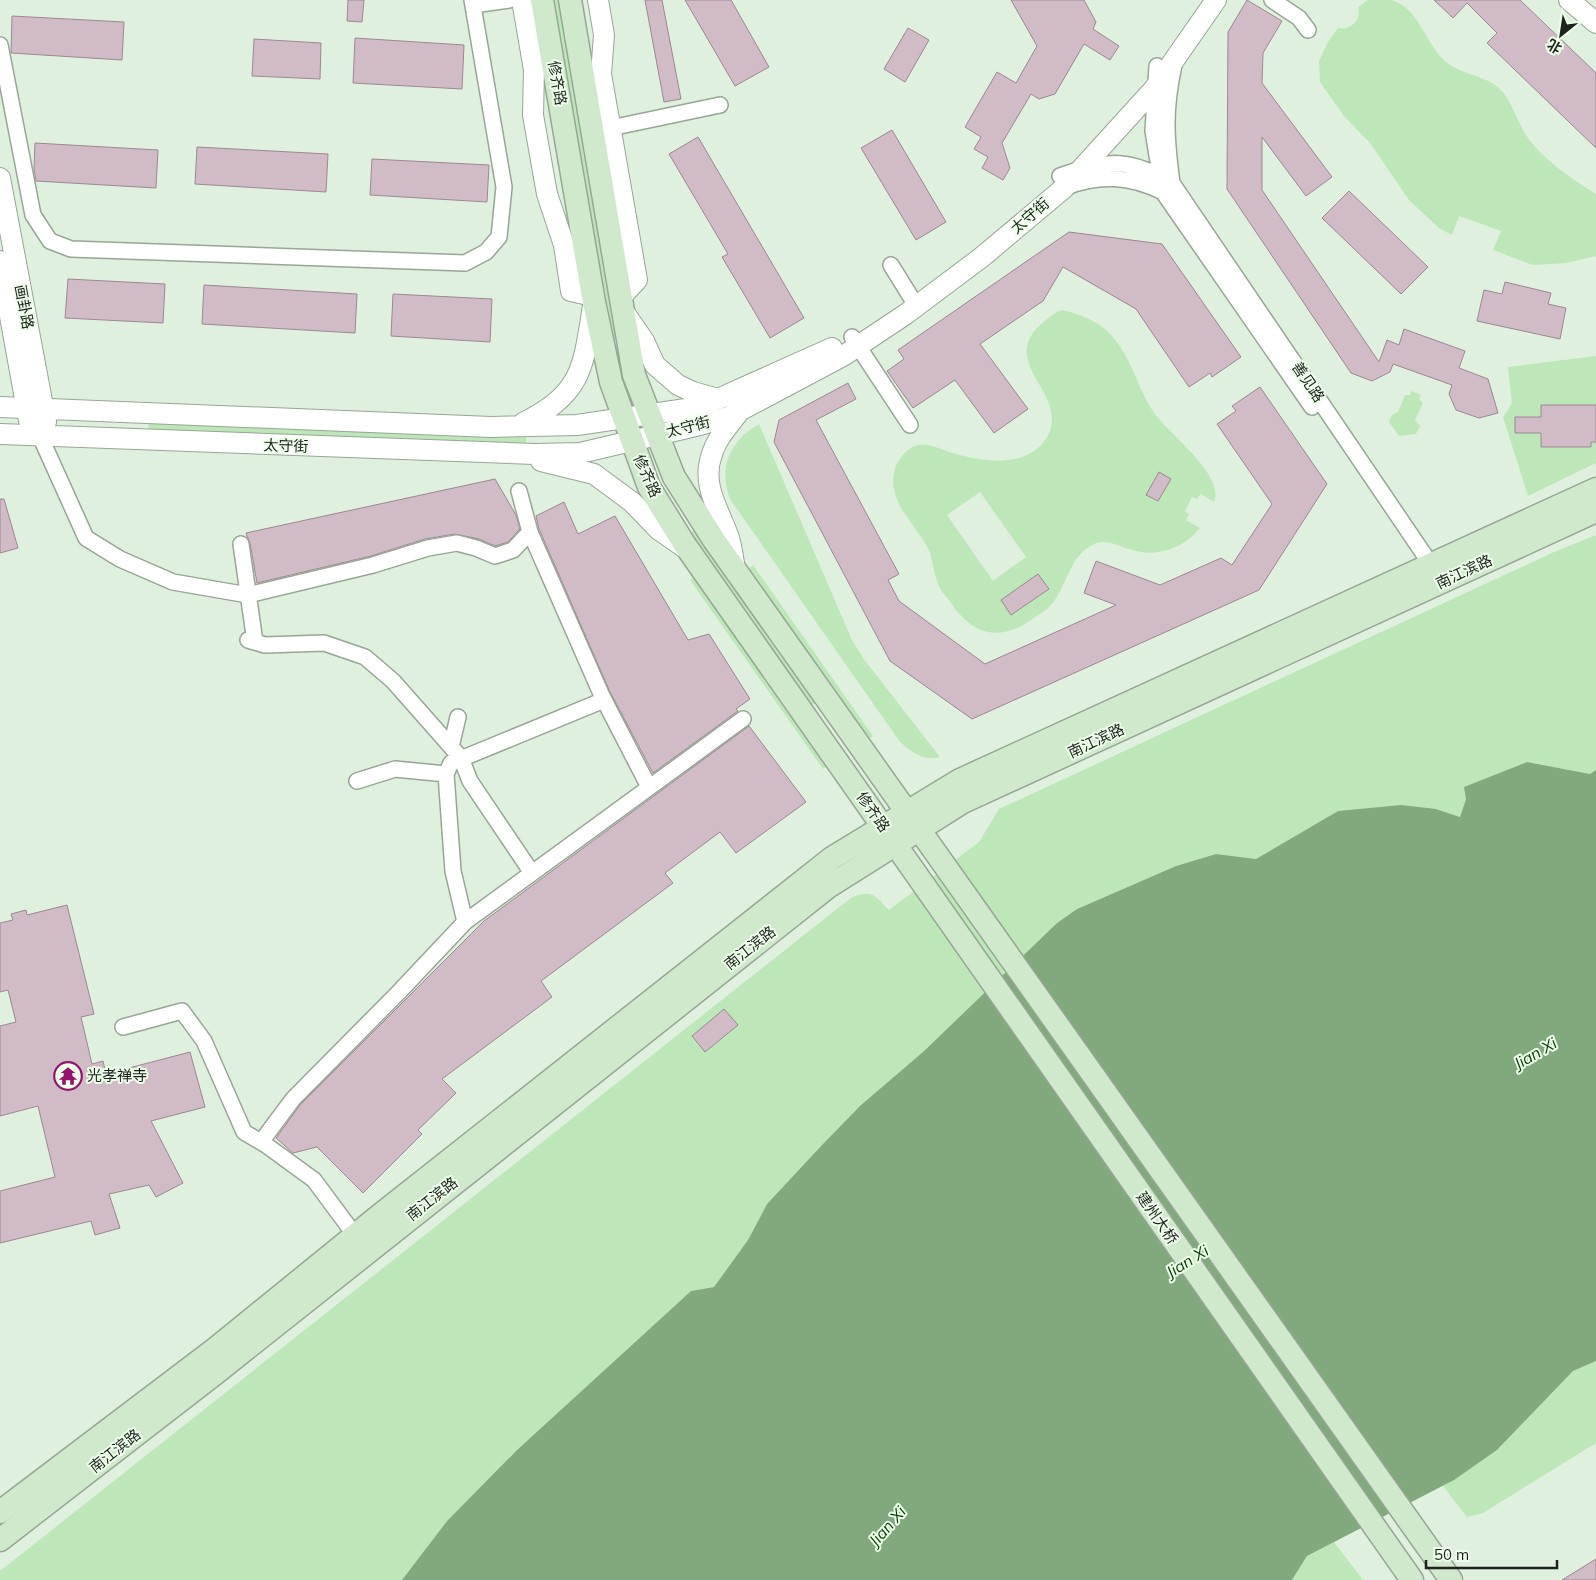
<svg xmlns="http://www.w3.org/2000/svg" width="1596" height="1580" font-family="Mulish,'Noto Sans SC',sans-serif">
	<rect width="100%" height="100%" fill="#e0f0de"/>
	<path fill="#bde7b8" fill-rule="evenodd" d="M552 0H560L618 338 609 339Z
		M1368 0C1376 0 1384 0 1391 0 1421 8 1426 49 1449 64 1464 75 1487 76 1500 89 1512 101 1517 121 1526 135 1542 159 1572 179 1596 194V256L1566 263 1533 265 1493 250 1501 231 1459 216 1452 235 1440 229 1409 200 1370 143 1344 116 1320 82 1319 61 1328 42 1338 28C1350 31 1363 19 1358 7Z
		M1062 310C1079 314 1093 319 1106 330 1133 354 1137 393 1159 419 1174 437 1225 477 1214 502L1201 494 1197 499 1192 497 1185 511 1189 514 1186 520 1200 528C1182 550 1156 558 1129 549 1116 545 1105 538 1092 545 1068 558 1067 588 1050 606 1045 612 1037 615 1031 620 997 643 971 634 949 600 945 595 940 590 938 584 934 574 933 563 930 553 919 525 885 504 895 469 898 459 908 446 919 445 931 443 942 450 953 453 983 462 1028 469 1047 437 1071 395 999 365 1039 326 1047 319 1052 314 1062 310ZM980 492 1026 557 993 581 947 515Z
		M1596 356V463L1528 496 1503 417 1512 403 1508 367Z
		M1412 391 1421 395 1419 399 1423 403 1415 420 1420 426 1416 434 1399 436 1389 422 1392 415 1398 412 1405 395H1410Z
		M149 421 526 437V445L148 430Z
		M759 424 852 640 863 658 940 757C925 762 911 752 900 742L730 499C718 467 730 441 759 424Z
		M697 529 818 701 811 706 689 534Z
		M1596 535V770L1590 774 1527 762 1466 799 1460 817 1436 809 1338 811 1256 859 1216 854 1176 866 1077 909 1057 923 923 1052 861 1105 822 1145 767 1204 748 1240 714 1287 691 1291 517 1450 447 1521 402 1580H0V1571L852 897C874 889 875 896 889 910L979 842 999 809 1554 552Z
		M753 565 873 736 867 740 747 570Z
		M696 576 829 765 823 769 690 580Z
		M1596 1361V1443L1483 1513 1467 1517 1443 1486 1497 1450 1573 1371Z
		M1334 1542 1363 1580H1292L1307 1556Z"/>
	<path fill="#81a97d" d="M1527 762 1590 774 1596 770V1361L1573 1371 1497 1450 1454 1480 1307 1556 1292 1580H402L447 1521 517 1450 691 1291 714 1287 748 1240 767 1204 822 1145 861 1105 923 1052 1057 923 1077 909 1176 866 1216 854 1256 859 1338 811 1401 805 1436 809 1460 817 1466 799 1464 787Z"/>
	<path fill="#d1bbc6" stroke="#9c8792" d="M348 0H364L362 22 347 21Z
		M645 0H662L681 99 664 102Z
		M685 0H731L769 67 735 86Z
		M1011 0H1084L1096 22 1093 29 1119 46 1110 60 1084 44 1055 94 1039 99 1031 94 1002 143 1010 168 1003 180 982 168 988 157 974 149 981 137 965 127 997 72 1016 83 1037 46Z
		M1247 0 1282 21 1263 53 1262 83 1332 177 1306 196 1262 137V190L1379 362 1387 340 1399 345 1404 329 1465 351 1459 368 1488 379 1498 413 1479 418 1456 410 1449 394 1452 385 1393 364 1390 372 1372 381 1351 373 1227 189 1228 32Z
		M1434 0H1520L1596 73V148L1487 43 1497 33 1467 3 1453 18Z
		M12 16 124 22 122 60 11 53Z
		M908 28 929 40 905 82 884 69Z
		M355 38 464 45 462 89 353 83Z
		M254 39 321 43 320 79 252 76Z
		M892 130 946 222 916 240 861 148Z
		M698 137 804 318 770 338 722 257 728 254 669 154Z
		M35 143 158 150 156 188 36 181 34 169Z
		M197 147 328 154 326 192 195 184Z
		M372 159 489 165 487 202 370 195Z
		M1349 191 1428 267 1401 294 1322 218Z
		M1069 232 1162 244 1241 357 1212 377 1210 373 1189 387 1136 309 1063 267 1043 301 980 344 1028 409 994 433 955 380 913 408 887 371 904 359 898 350Z
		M68 279 165 284 163 323 65 318Z
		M1505 282 1551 293 1548 304 1566 308 1560 339 1477 321 1484 290 1502 294Z
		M204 285 357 294 355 333 202 324Z
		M393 294 492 299 490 342 391 336Z
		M848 383 856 399 816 420 899 574 888 580 899 601 985 664 1116 605 1084 593 1096 561 1160 585 1221 558 1232 565 1272 504 1217 424 1236 411 1232 406 1260 387 1327 484 1259 590 972 719 890 661 774 442 779 420Z
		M1541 405H1596V442H1591V447H1541V433H1515V417H1541Z
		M1159 472 1171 479 1158 501 1146 495Z
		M495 479 516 515 520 529 508 542 495 546 479 539 455 534 425 539 371 556 257 583 250 543 246 533Z
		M0 499H4L18 548 0 553Z
		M564 502 578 534 615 516 688 640 709 634 750 699 736 709 738 711 653 773 610 692 539 529 536 516Z
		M1038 574 1049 589 1011 615 1001 600Z
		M749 726 806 802 736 853 720 832 665 873 673 883 541 981 552 997 442 1079 456 1093 418 1130 422 1134 363 1193 317 1147 293 1153 276 1138 300 1105 484 921Z
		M67 905 94 1014 81 1017 92 1064 103 1061 106 1074 190 1052 205 1107 151 1121 183 1183 156 1197 149 1185 109 1194 120 1228 95 1235 91 1221 0 1243V1191L55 1177 38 1106 0 1116V1026L16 1022 8 990 0 992V923L13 920 11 914 26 910 27 915Z
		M724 1009 738 1025 705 1052 692 1036Z
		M1596 1559V1580H1562Z"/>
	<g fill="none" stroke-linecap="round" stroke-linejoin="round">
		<defs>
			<path id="minor" d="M1272 0 1299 18 1308 30
				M473 5 509 0
				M0 45 33 215 50 241 71 249 465 263 486 252 499 237 504 187 472 0
				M1174 65C1164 110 1166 138 1172 183L1436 572
				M1157 66 1153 131 1163 192 1312 407
				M601 130 720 105
				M1060 176C1100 161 1126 157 1164 179
				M1066 187C1100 174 1130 176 1163 192
				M891 265 917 307
				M852 337 910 425
				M40 436 86 538 120 559 173 582 248 595 373 565 428 548 457 543 476 548 495 556 513 550 530 532
				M519 491 530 532 602 696 649 787
				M241 544 255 642
				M248 640 265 645 324 643 365 657 393 681 461 758 470 781 532 873
				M451 747 458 717
				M357 781 395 769 446 774
				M465 922 453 871 446 774 451 763 604 700
				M123 1027 182 1011 204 1041 244 1132 266 1145 314 1180 360 1242
				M261 1142 293 1099 399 992 465 922 743 719"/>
			<path id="tertiary" d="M522 0 534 70 533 115 547 194 564 245 571 291 593 296
				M598 0 604 35 601 74 637 280 621 297
				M1569 0 1596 23
				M0 178 46 422
				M0 261 29 421
				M624 312 644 341 655 365 678 385 693 392 718 399
				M0 407 491 427 577 425 686 409 718 399 832 348
				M523 423C583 393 583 368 593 306
				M0 434 534 454 580 453 700 425 728 417 843 356 906 314 982 257 1064 188 1154 89 1216 0
				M541 461 594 474 632 502 659 530 688 550
				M735 569C733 558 732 546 728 535 718 508 701 484 712 454 717 438 729 425 739 412"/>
			<path id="secondary" d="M542 0 594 302 611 382 649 487 685 545 1412 1580
				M570 0 634 375 674 477 714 540 1451 1580
				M0 1512 215 1349 380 1215 832 858 960 780 1596 489
				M0 1540 217 1372 828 887 963 802 1596 511"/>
		</defs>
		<use href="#minor" stroke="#97a695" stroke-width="18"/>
		<use href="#tertiary" stroke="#97a695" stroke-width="22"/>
		<use href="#secondary" stroke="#97a695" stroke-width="25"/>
		<use href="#minor" stroke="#fff" stroke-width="15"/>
		<use href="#tertiary" stroke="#fff" stroke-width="20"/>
		<use href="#secondary" stroke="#d0e9cd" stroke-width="22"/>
	</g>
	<defs>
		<symbol id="temple-ring" viewBox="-11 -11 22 22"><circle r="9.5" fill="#edfeeb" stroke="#95136c" stroke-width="1.5"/><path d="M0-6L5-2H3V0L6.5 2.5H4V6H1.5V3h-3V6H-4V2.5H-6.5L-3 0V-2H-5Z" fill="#95136c"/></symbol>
	</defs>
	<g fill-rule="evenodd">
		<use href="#temple-ring" x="52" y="1060" width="32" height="32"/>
	</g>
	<g text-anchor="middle" stroke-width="4" stroke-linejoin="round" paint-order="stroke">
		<g font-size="15" fill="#1d221c" stroke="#edfeeb">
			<text transform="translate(557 83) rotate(80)" y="5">修齐路</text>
			<text transform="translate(1030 216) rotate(-41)" y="5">太守街</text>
			<text transform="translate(24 307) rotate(79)" y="5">画卦路</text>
			<text transform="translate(1308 382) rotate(56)" y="5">善见路</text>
			<text transform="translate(688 427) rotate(-14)" y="5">太守街</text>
			<text transform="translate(286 446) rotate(2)" y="5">太守街</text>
			<text transform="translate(647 476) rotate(66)" y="5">修齐路</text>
			<text transform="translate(1464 572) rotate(-25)" y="5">南江滨路</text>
			<text transform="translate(1096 741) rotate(-25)" y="5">南江滨路</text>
			<text transform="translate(873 812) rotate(55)" y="5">修齐路</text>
			<text transform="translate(750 948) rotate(-38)" y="5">南江滨路</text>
			<text transform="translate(432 1199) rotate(-38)" y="5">南江滨路</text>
			<text transform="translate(1157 1218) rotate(55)" y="5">建州大桥</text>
			<text transform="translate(115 1451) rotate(-38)" y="5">南江滨路</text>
		</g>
		<g font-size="15" fill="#1d221c" stroke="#edfeeb" text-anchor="start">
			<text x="87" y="1081">光孝禅寺</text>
		</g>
		<g font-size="16" font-style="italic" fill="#043f01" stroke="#edfeeb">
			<text transform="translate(1535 1053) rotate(-30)" y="6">Jian Xi</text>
			<text transform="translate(1187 1261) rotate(-32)" y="6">Jian Xi</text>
			<text transform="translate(887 1526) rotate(-49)" y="6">Jian Xi</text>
		</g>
	</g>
	<g transform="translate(1561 35) rotate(210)" stroke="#edfeeb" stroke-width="4" paint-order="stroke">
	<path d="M0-4L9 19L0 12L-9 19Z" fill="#1d221c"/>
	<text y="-8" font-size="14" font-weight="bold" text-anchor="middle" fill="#1d221c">北</text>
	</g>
	<path d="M1426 1560v8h131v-8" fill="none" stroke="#1d221c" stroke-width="2.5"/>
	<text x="1434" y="1560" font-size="15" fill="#1d221c" stroke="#edfeeb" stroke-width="4" paint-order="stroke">50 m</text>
</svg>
